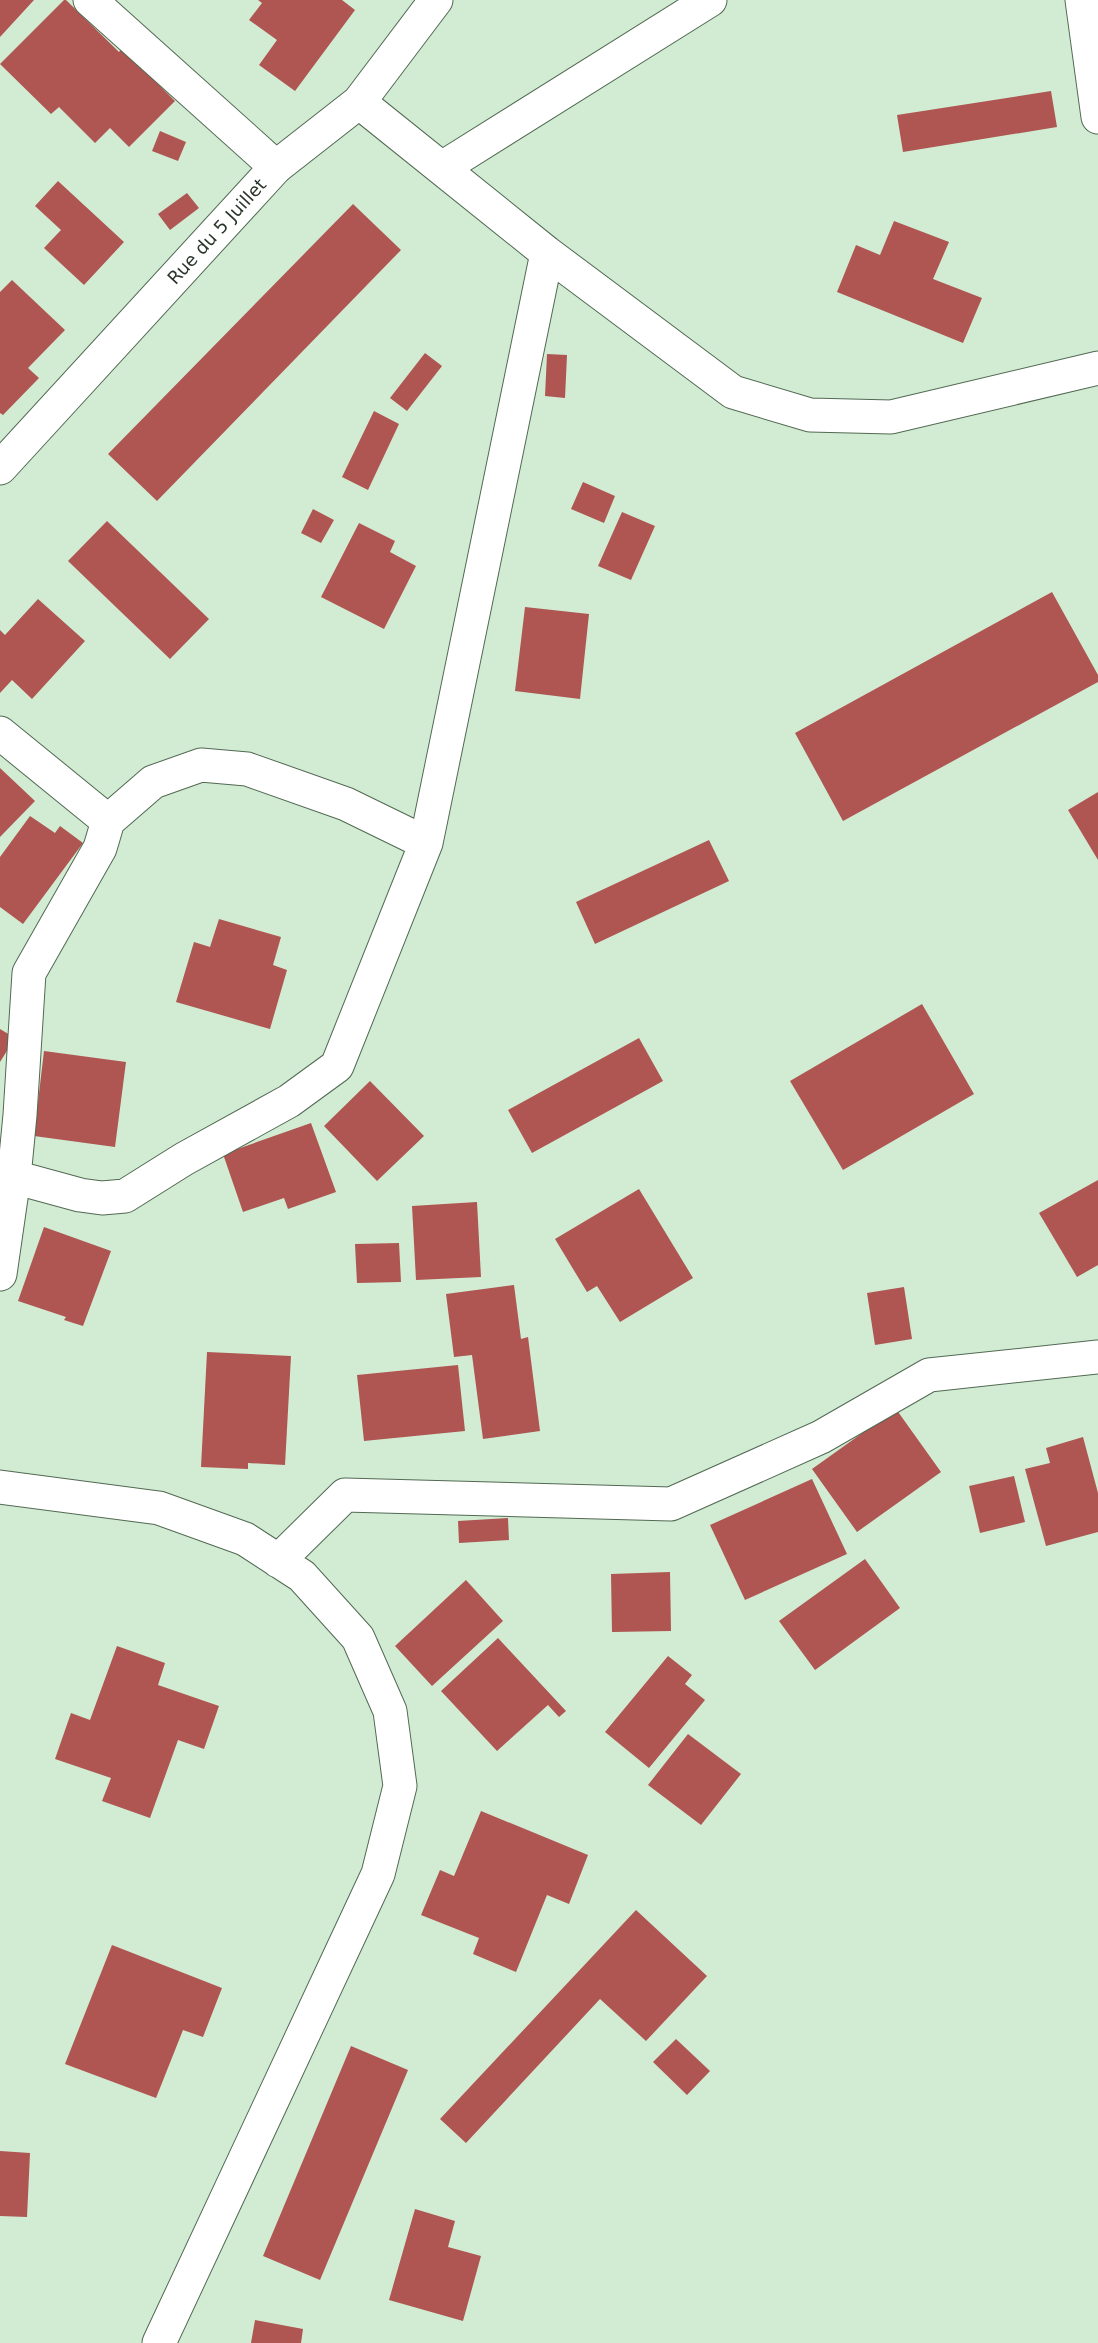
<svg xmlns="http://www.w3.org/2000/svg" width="1098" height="2343" font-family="'DejaVu Sans',sans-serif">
	<rect width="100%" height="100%" fill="#d1ecd2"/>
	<path fill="#af5552" d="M0 0H34L0 37Z
		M64 0H66L119 52 122 48 175 101 129 147 110 128 95 143 59 107 51 114 0 64Z
		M258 0H342L355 10 295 91 259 65 277 40 249 20 262 3Z
		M1051 91 1057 127 903 152 897 115Z
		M160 131 186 142 178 161 152 151Z
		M58 181 124 242 84 285 44 248 61 230 35 206Z
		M187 193 199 208 170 230 158 214Z
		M353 204 401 250 157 501 108 454Z
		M894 221 949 242 933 279 982 298 963 343 837 292 856 245 880 255Z
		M12 280 65 330 28 368 39 378 3 415 0 413V292Z
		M425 353 442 366 407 411 390 398Z
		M547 354 567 355 565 398 545 396Z
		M374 411 399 424 368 490 342 477Z
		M583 482 615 496 604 523 571 509Z
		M313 509 334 520 321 543 301 533Z
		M622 512 655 526 631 580 598 566Z
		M107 521 209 619 170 659 68 561Z
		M359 523 395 541 390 552 416 566 384 629 321 597Z
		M1052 592 1098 675V682L843 821 795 733Z
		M38 599 85 641 32 699 12 680 0 693V630L5 635Z
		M525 607 589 614 580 699 515 691Z
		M0 768 35 801 0 837Z
		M1098 792V860L1068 810Z
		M30 816 55 833 60 826 83 843 23 924 0 907V857Z
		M709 840 729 881 595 944 576 902Z
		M219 919 281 937 273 965 287 970 270 1029 176 1002 194 942 210 947Z
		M922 1004 974 1094 843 1170 790 1081Z
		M0 1029 15 1038 0 1062Z
		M639 1038 663 1081 532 1153 508 1110Z
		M44 1051 126 1062 115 1147 34 1136Z
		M370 1081 424 1136 377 1181 324 1126Z
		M311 1123 336 1192 288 1209 284 1198 243 1212 223 1154Z
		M1098 1180V1265L1077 1277 1039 1213Z
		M639 1189 693 1278 620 1322 597 1286 587 1292 555 1239Z
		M477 1202 481 1277 416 1280 412 1206Z
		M44 1227 111 1251 83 1326 64 1320 66 1317 18 1301Z
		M399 1243 401 1282 357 1283 355 1244Z
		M514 1285 521 1339 528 1337 540 1431 483 1439 472 1355 454 1357 446 1294Z
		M904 1287 912 1339 875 1345 867 1293Z
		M207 1352 291 1356 285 1465 248 1463V1469L201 1467Z
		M458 1365 465 1431 364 1441 357 1375Z
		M896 1409 941 1472 857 1532 812 1469Z
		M1083 1437 1098 1493V1532L1046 1546 1025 1469 1050 1463 1046 1448Z
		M1014 1476 1025 1522 980 1533 969 1486Z
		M812 1479 847 1554 745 1600 710 1525Z
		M508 1518 509 1540 459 1543 458 1521Z
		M865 1559 900 1608 815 1670 779 1621Z
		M670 1572 671 1631 612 1632 611 1574Z
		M466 1580 503 1621 432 1686 395 1646Z
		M498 1638 566 1711 559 1717 548 1705 497 1751 441 1691Z
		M117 1646 165 1663 158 1685 219 1706 204 1749 178 1740 150 1818 102 1801 111 1778 55 1759 71 1713 90 1720Z
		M668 1656 692 1675 685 1684 705 1700 649 1768 605 1732Z
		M688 1734 741 1774 701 1825 648 1785Z
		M481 1811 588 1855 569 1904 547 1895 516 1972 473 1954 479 1938 421 1915 440 1870 454 1876Z
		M636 1910 707 1976 646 2041 600 1999 466 2143 440 2119Z
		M112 1945 222 1988 203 2037 183 2030 156 2098 65 2064Z
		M676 2039 710 2071 687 2095 653 2062Z
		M351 2046 408 2070 320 2280 263 2256Z
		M0 2151 30 2153 27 2217 0 2216Z
		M415 2209 455 2221 448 2247 481 2256 463 2321 389 2300Z
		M255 2320 303 2329 301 2343H251Z"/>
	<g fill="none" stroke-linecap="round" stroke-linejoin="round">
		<defs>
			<path id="minor" d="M90 0 276 167
				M1082 0 1098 117
				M359 102 547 253 733 392 810 415 891 417 1098 368
				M442 168 710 0
				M0 733 108 821
				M14 1177 80 1195 102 1198 125 1196 184 1159 289 1101 337 1066 426 843 547 253
				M0 1274 14 1177 20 1115 29 973 100 848 108 821 153 782 201 765 247 769 346 804 426 843
				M0 1487 159 1508 245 1539 302 1576 358 1638 390 1711 400 1786 378 1874 159 2343
				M278 1561 345 1495 671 1504 821 1437 929 1375 1098 1357"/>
			<g id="tertiary">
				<path id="s1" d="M0 468 276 167 359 102 436 0"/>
			</g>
		</defs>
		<use href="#minor" stroke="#526953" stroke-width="35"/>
		<use href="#tertiary" stroke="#526953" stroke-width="35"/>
		<use href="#minor" stroke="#fff" stroke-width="33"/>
		<use href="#tertiary" stroke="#fff" stroke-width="33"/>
	</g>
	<g text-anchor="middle" stroke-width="6" stroke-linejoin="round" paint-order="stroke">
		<g font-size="18" fill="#2a352b" stroke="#fff">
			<text dy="6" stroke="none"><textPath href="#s1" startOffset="321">Rue du 5 Juillet</textPath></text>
		</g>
	</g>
</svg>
